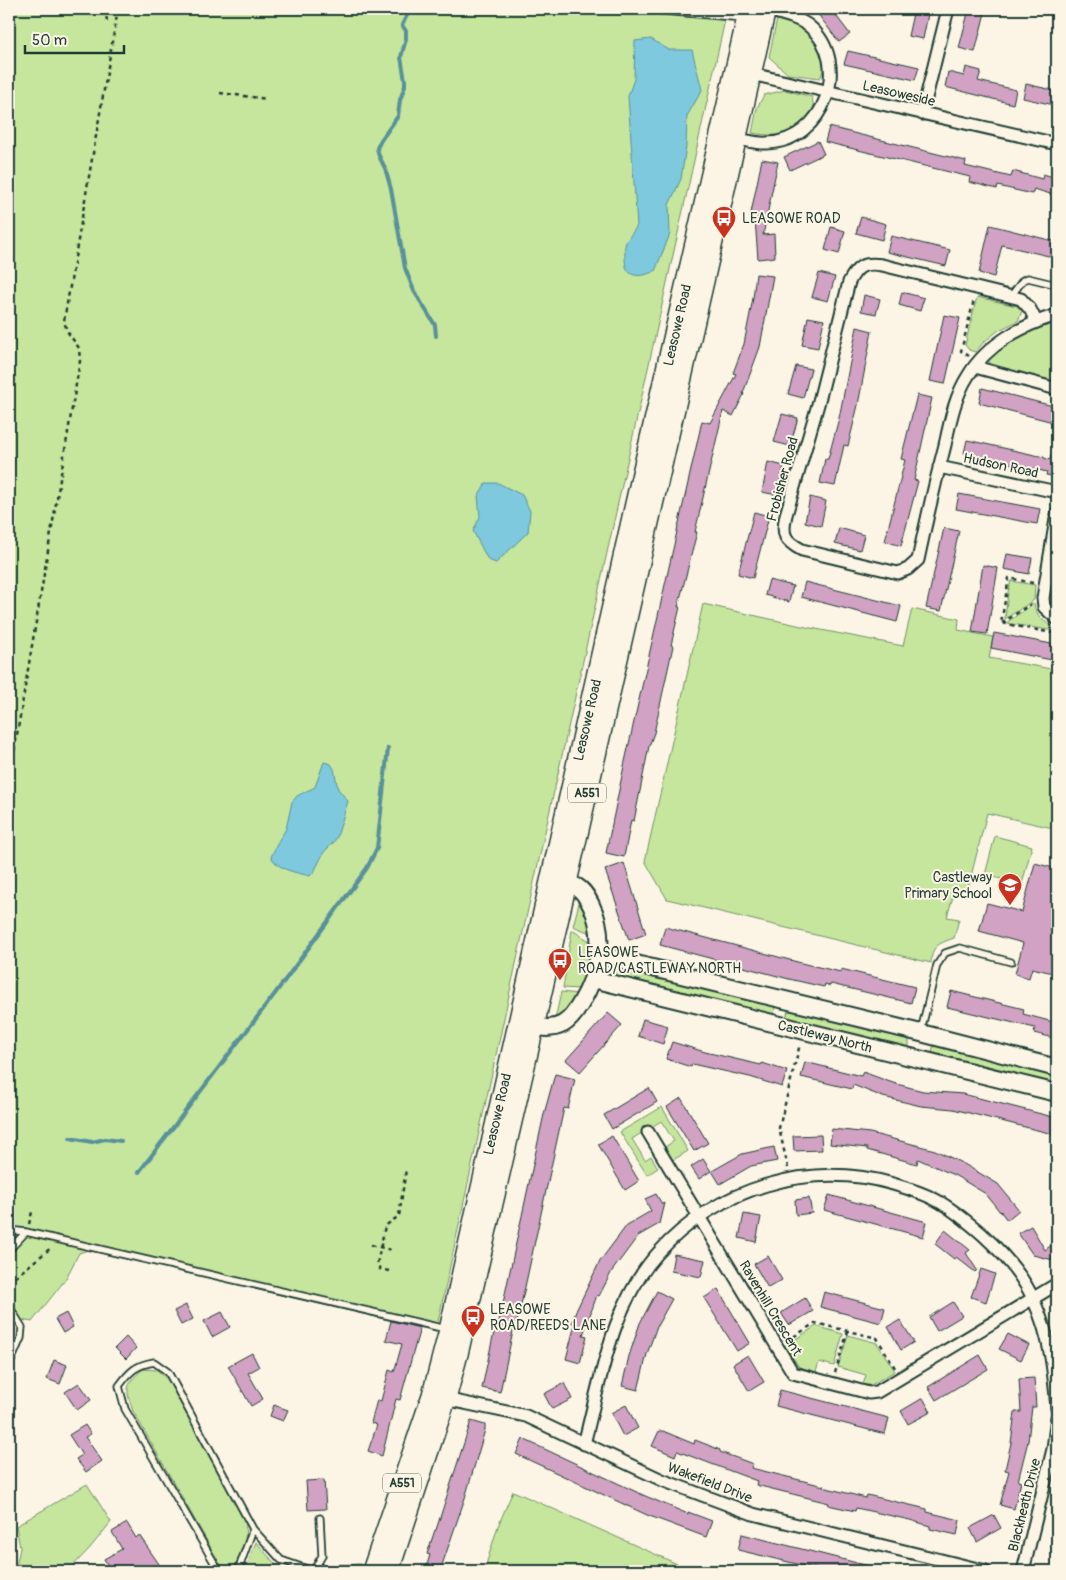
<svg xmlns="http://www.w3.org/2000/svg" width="1066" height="1580" font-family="Pangolin,sans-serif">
	<rect width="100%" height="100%" fill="#fcf5e5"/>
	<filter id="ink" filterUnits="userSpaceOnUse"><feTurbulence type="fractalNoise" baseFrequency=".02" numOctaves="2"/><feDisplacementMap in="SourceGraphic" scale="10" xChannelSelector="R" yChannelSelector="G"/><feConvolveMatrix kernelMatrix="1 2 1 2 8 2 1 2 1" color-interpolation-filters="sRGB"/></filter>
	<g filter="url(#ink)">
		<path fill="#c6e59d" stroke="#729168" d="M9 9H621L725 20C629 457 530 894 436 1331L88 1250 79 1253 65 1280 32 1322 16 1319 9 1337Z
			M777 19C804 19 836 51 820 78L788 74 769 57Z
			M785 90 812 97 814 108C799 136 782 138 752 133L757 108 764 95Z
			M977 297 1017 306 1022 311 1018 321 999 330 985 341 975 352 969 350 965 345Z
			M1057 322V383L992 366 988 360C1007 339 1032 330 1057 322Z
			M1011 581 1035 585 1034 600 1005 619 1008 592Z
			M1034 603C1036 617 1044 622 1056 628L1054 631 1006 623Z
			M703 604 806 627 903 646 912 609 959 619 958 630 993 637 989 658 1057 670V829L987 813 967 892 955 890 947 917 959 919 954 938C938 944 932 945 931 963L667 899 645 861Z
			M995 836 1032 846 1022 884 985 875Z
			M579 903 585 906 590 933 573 926Z
			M572 930 591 942 586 974 578 989 563 988Z
			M616 965 773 1004 775 1010 773 1015 768 1016 611 978 609 972 611 967Z
			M561 992 578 994 560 1018 555 1020Z
			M794 1010 909 1037V1047L906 1050 790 1021 786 1017 788 1011Z
			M937 1045 1057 1075V1088L932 1056 933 1047Z
			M662 1107 688 1151 673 1160 665 1147 674 1141 661 1121 632 1139 645 1160 651 1156 658 1168 647 1175 620 1132Z
			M816 1326 843 1334 834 1366 819 1362 816 1372 799 1367 785 1346Z
			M848 1335 877 1343 895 1371 871 1385H863L866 1375 838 1367Z
			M143 1369 157 1370 168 1380 246 1523 245 1540 233 1571H224L133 1411C125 1388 125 1385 143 1369Z
			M87 1484 111 1522 90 1548 68 1571H15L20 1548 16 1526Z
			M513 1491 693 1571H695H484L498 1526Z
			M256 1542 277 1566 291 1571H245Z
			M361 1564 358 1571H324L328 1565Z"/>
		<path fill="#7ec9de" stroke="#58919a" d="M651 39 669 50H692L702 90 687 116 686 146 681 179 669 205 670 234 655 271C640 278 625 279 625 258 625 253 624 247 626 242 629 237 634 231 637 226L628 96 634 79 635 41Z
			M486 483H498L522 495 530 511 528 532 496 563 488 560 473 531 480 517 478 496Z
			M324 762 331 764 334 769 338 789 348 801 337 837 333 843 324 852 314 872 310 876C295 872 280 871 271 857L279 840 286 829 292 802 297 796 315 787Z"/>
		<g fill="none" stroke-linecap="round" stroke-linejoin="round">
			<path stroke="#58919a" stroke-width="4" d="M407 15 402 25 406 31V39L401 57 405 81V86L400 100 398 116 381 140 377 148 379 156 385 168 391 189 405 268 414 291 435 325 436 336
				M70 1138 92 1142 105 1139 121 1141
				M139 1172 274 995 367 868 377 848 388 748"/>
		</g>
		<path fill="#d1a2c3" stroke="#1f3d34" d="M814 9H831L850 34 839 42Z
			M914 9H929L923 39 908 36Z
			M969 9H986L975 52 959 48Z
			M848 51 919 67 915 80 844 64Z
			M966 67 981 71 978 81 1016 90 1013 104 945 87 948 72 964 76Z
			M1026 84 1057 91 1054 105 1023 98Z
			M829 127 966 161 965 166 1011 177 1013 171 1042 179 1043 174 1057 178V196L1034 189 1032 194 998 186 997 189 969 182 970 177 825 142Z
			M818 141 824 154 790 170 784 157Z
			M762 159 778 162 763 235 774 234 775 257 758 259 755 219 750 218Z
			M861 217 886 224 882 240 856 233Z
			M990 225 1057 242V258L1002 245 994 277 979 273Z
			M831 227 845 231 839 254 825 250Z
			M891 236 950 250 946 266 887 252Z
			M819 273 835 277 828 301 812 297Z
			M756 274 773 276 760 347 743 393 744 394 733 416 723 411 695 532H697L678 607H680L671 645 673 646 654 733 649 746 634 821 631 820 624 857 606 853 624 766 702 421 710 423 736 374 733 373 744 344 753 298Z
			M902 292 924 298 920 311 899 305Z
			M864 295 880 299 876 314 861 311Z
			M944 315 960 318 945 384 930 381Z
			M808 317 824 320 818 348 802 345Z
			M857 327 872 331 858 405 848 446 844 445 835 486 820 483 825 459H828L839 418Z
			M796 366 811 369 803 398 788 394Z
			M982 388 1057 407V423L979 403Z
			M917 395 932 398 914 480 918 481 901 546 885 541 905 460 901 459Z
			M782 414 798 418 790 446 774 442Z
			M967 440 1044 457V458L1050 460 1053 445H1057V477L1046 475 1047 472 964 453Z
			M768 462 784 466 777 495 762 492Z
			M959 494 1040 509 1037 524 956 509Z
			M810 497 826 501 821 526 805 522Z
			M754 512 769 516 753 578 738 574Z
			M839 528 864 535 860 550 835 544Z
			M944 528 959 531 941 611 926 608Z
			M1007 554 1032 558 1029 574 1004 569Z
			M983 565 998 568 987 634 972 632Z
			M769 580 793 586 789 602 765 595Z
			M805 582 901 606 897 622 801 597Z
			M994 633 1057 645V661L991 648Z
			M624 863 646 934 629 940 605 870Z
			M1035 863 1057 869V974L1032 968 1029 978 1015 974 1023 943 979 931 987 903 1022 912Z
			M665 927 805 964 841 972V969L915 987 911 1003 831 984 830 986 825 984 824 987 789 979 660 945Z
			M951 991 1024 1009 1023 1014 1057 1023V1039L1034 1033 1035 1028 947 1007Z
			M608 1013 622 1025 580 1072 566 1060Z
			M643 1019 668 1026 663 1044 638 1036Z
			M672 1042 705 1052 761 1065 762 1063 787 1071 782 1087 750 1077 692 1064 691 1067 666 1059Z
			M805 1062 861 1076 863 1072 893 1083 923 1091 963 1094 1057 1118V1135L953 1109 921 1106 883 1097 853 1085 852 1089 801 1077Z
			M555 1074 575 1079 568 1109 564 1108 525 1287 517 1322H515L500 1392 482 1388 492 1341 495 1329 497 1330 505 1294 544 1114Z
			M649 1088 657 1102 612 1129 604 1115Z
			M681 1098 708 1143 694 1151 667 1107Z
			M832 1129 870 1133 935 1150 964 1164 998 1184 1019 1210 1007 1220 1001 1212V1211L1000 1212 986 1194 956 1176 918 1159 917 1164 867 1150V1148L830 1144Z
			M821 1135 822 1150 794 1151 793 1136Z
			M612 1136 639 1181 625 1190 598 1144Z
			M774 1147 777 1161 751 1166 720 1184 712 1171 742 1154Z
			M703 1159 711 1171 699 1179 691 1167Z
			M656 1194 662 1204 664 1203 659 1224 638 1236 612 1271 599 1296 597 1295 583 1335 587 1336 580 1363 566 1359 575 1324 572 1323 576 1311 600 1261 627 1225 651 1211 645 1199Z
			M829 1195 927 1222 923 1237 824 1210Z
			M809 1198 812 1213 796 1215 795 1200Z
			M744 1214 761 1217 756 1242 739 1238Z
			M1031 1226 1045 1250 1057 1241V1261L1033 1255 1018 1233Z
			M945 1230 970 1250 966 1253 977 1270 975 1272 956 1257 954 1259 935 1244Z
			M674 1254 705 1260 701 1277 671 1271Z
			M768 1256 782 1280 768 1288 754 1264Z
			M981 1269 995 1274 986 1302 971 1297Z
			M718 1289 750 1343 737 1351 704 1298Z
			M657 1291 672 1299 657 1326 647 1354 638 1390 622 1386 629 1356 640 1323Z
			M824 1292 885 1308 881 1323 820 1307Z
			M805 1298 813 1311 789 1325 781 1313Z
			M953 1302 962 1316 937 1331 929 1317Z
			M186 1305 193 1319 181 1325 174 1311Z
			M222 1312 230 1327 212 1337 204 1321Z
			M66 1313 73 1327 63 1333 55 1319Z
			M900 1320 914 1342 901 1350 888 1327Z
			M391 1321 420 1328 400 1400 396 1399 382 1456 368 1451 377 1425 371 1423 377 1400 381 1401 389 1370 394 1372 402 1344 386 1340Z
			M1008 1334 1029 1345 1021 1360 999 1349Z
			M126 1337 136 1348 126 1359 115 1348Z
			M252 1353 259 1367 248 1373 263 1399 251 1406 228 1366Z
			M748 1355 764 1382 749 1391 733 1364Z
			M980 1355 988 1369 936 1400 928 1387Z
			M54 1360 67 1365 60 1384 47 1379Z
			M1034 1378 1036 1407H1032L1028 1441 1018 1481 1021 1482 1014 1509 1000 1505 1009 1471 1005 1470 1011 1443 1015 1412H1021L1019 1379Z
			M79 1383 91 1400 77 1410 65 1392Z
			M564 1383 572 1399 552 1409 544 1394Z
			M780 1390 889 1418 885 1434 776 1406Z
			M923 1398 931 1412 908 1424 901 1411Z
			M274 1405 288 1410 283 1421 270 1416Z
			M626 1405 638 1428 623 1436 611 1413Z
			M471 1421 485 1425V1430L465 1498 440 1571H425L430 1555 427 1554 435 1530H436Z
			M85 1425 91 1434 85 1437 102 1461 86 1472 76 1459 82 1455 69 1435Z
			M659 1431H663L694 1444 695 1440 708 1445 720 1450V1452L753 1464 751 1468 824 1486 823 1487 866 1498 867 1495 927 1509V1512L960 1520 957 1535 930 1529V1526L910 1520 856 1508 855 1511 828 1505 829 1503 756 1485 757 1481 677 1451 675 1456 652 1446Z
			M523 1439 643 1495 688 1514V1512L712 1521 706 1537 647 1515 516 1454Z
			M324 1480 326 1509 308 1510 306 1481Z
			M994 1515 1001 1528 977 1542 970 1528Z
			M127 1523 136 1538 139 1535 161 1567 154 1571H111L104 1559 122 1549 112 1532Z
			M742 1534 877 1568V1571H826L738 1550Z"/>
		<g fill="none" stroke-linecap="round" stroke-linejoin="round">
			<defs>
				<path id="lane" d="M640 9 744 18
					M1011 296 1023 280 1028 278 1057 285
					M921 1031 937 965 945 953 960 948 1011 962
					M9 1230 26 1232
					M9 1250 26 1232 446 1329
					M9 1306 22 1327 21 1338 9 1366
					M253 1529 281 1560 313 1571
					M219 1571 125 1409 119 1386C130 1371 136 1365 154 1362L168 1372 253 1529 238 1571
					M313 1571 322 1556 320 1518"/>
				<path id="street" d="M747 73 1057 144
					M922 114 948 9
					M737 139C746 140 758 144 767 143 824 142 853 63 809 26 797 17 781 14 766 10
					M1036 321 1030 309 1021 299 882 265C864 262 857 266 849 282L819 401 786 515C781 535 785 541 802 550L898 573 908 569 918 560C926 522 935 483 945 445 950 422 955 396 968 376 987 344 1023 325 1057 315
					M975 367 1057 389
					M939 467 1057 492
					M1057 513 1043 598 1044 607 1057 619
					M648 1132 793 1373 869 1393 877 1392 1057 1284
					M440 1398 526 1416 662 1480 753 1514 986 1571
					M584 1444C601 1379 611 1305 658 1253 717 1188 809 1160 893 1184 907 1188 923 1193 936 1200 953 1209 968 1222 982 1234 1003 1253 1023 1275 1034 1301 1050 1336 1054 1371 1057 1409
					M1023 1571 1053 1449 1057 1417"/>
				<path id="secondary" d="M599 955 921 1033 1057 1068
					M593 979 1057 1093
					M523 1024C536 1027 550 1031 563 1024 570 1020 577 1010 581 1003 598 974 607 937 591 905 588 899 584 891 577 887 571 884 562 884 555 882"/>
				<path id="primary" d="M372 1571 432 1395 449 1330 637 495 749 9
					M389 1571 446 1399 458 1354 534 1027 766 9"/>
			</defs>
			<use href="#lane" stroke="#1f3d34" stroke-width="9"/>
			<use href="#street" stroke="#1f3d34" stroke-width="15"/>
			<use href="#secondary" stroke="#1f3d34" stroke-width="20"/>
			<use href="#primary" stroke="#1f3d34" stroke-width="22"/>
			<path stroke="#1f3d34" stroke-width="2.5" stroke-dasharray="4 4" stroke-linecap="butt" d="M106 9 107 24
				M10 53 12 9
				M220 93 267 99
				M969 356 961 351 974 300
				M1033 583 1009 578 1001 623 1057 634
				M1002 623 1031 604
				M9 782 80 361 79 348 67 331 64 321 118 9
				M788 1168 779 1128 800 1044
				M29 1224 32 1212
				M371 1245 392 1250
				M389 1271 380 1269 377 1264 385 1226 399 1216 406 1169
				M9 1282 52 1247
				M787 1341 815 1323 877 1338 895 1368
				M835 1373 848 1331"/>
			<use href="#lane" stroke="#fcf5e5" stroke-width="5.5"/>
			<use href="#street" stroke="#fcf5e5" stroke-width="11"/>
			<use href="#secondary" stroke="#fcf5e5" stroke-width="16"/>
			<use href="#primary" stroke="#fcf5e5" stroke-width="19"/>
		</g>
	</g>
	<defs>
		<symbol id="bus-pin" viewBox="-11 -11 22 30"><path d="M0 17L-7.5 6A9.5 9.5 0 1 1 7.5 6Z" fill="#c8321e" stroke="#fcf5e5"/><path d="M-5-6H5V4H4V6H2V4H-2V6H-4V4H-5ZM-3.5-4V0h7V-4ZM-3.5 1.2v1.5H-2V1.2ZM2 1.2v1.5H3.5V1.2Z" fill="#fff"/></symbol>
		<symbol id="school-pin" viewBox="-11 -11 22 30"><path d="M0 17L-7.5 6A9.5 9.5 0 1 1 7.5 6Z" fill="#c8321e" stroke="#fcf5e5"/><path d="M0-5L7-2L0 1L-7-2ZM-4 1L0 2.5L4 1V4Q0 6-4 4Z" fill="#fff"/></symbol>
	</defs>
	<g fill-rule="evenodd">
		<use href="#bus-pin" x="710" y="204" width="28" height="38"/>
		<use href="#school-pin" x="996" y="871" width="28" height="38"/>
		<use href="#bus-pin" x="546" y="946" width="28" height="38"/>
		<use href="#bus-pin" x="459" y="1303" width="28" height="38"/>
	</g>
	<g text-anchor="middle" stroke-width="4" stroke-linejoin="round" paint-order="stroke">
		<g fill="#fcf5e5" stroke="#617469" stroke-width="1">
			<rect x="568" y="783.5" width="38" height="19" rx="4"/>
			<rect x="383" y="1473.5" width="38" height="19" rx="4"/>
		</g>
		<g font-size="12" font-weight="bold" fill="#1f3d34">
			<text x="587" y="797">A551</text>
			<text x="402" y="1487">A551</text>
		</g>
		<g font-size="14" fill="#1f3d34" stroke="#fcf5e5">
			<text transform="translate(899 93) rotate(13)" y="5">Leasoweside</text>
			<text transform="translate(677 325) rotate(-77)" y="5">Leasowe Road</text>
			<text transform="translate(1001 465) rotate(12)" y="5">Hudson Road</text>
			<text transform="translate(782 479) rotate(-75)" y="5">Frobisher Road</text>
			<text transform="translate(587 720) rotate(-77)" y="5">Leasowe Road</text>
			<text transform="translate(825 1036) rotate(14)" y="5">Castleway North</text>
			<text transform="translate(497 1114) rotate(-77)" y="5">Leasowe Road</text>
			<text transform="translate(771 1308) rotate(59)" y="5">Ravenhill Crescent</text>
			<text transform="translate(710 1482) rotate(21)" y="5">Wakefield Drive</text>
			<text transform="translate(1024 1505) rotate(-76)" y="5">Blackheath Drive</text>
		</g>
		<g font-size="14" fill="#1f3d34" stroke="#fcf5e5" text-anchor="start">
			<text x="742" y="223">LEASOWE ROAD</text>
			<text x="992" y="882" text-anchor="end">Castleway<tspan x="992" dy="16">Primary School</tspan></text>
			<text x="578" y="957">LEASOWE<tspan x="578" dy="16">ROAD/CASTLEWAY NORTH</tspan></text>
			<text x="490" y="1314">LEASOWE<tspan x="490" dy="16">ROAD/REEDS LANE</tspan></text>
		</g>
	</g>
	<rect width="1066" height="1580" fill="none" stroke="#fcf5e5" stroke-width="30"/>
	<rect x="15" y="15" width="1036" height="1550" fill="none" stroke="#1f3d34" stroke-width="2" filter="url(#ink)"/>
	<path d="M25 45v8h99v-8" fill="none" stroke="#1f3d34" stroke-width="2.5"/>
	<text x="32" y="45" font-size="15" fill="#1f3d34" stroke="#fcf5e5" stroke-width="4" paint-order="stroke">50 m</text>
</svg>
